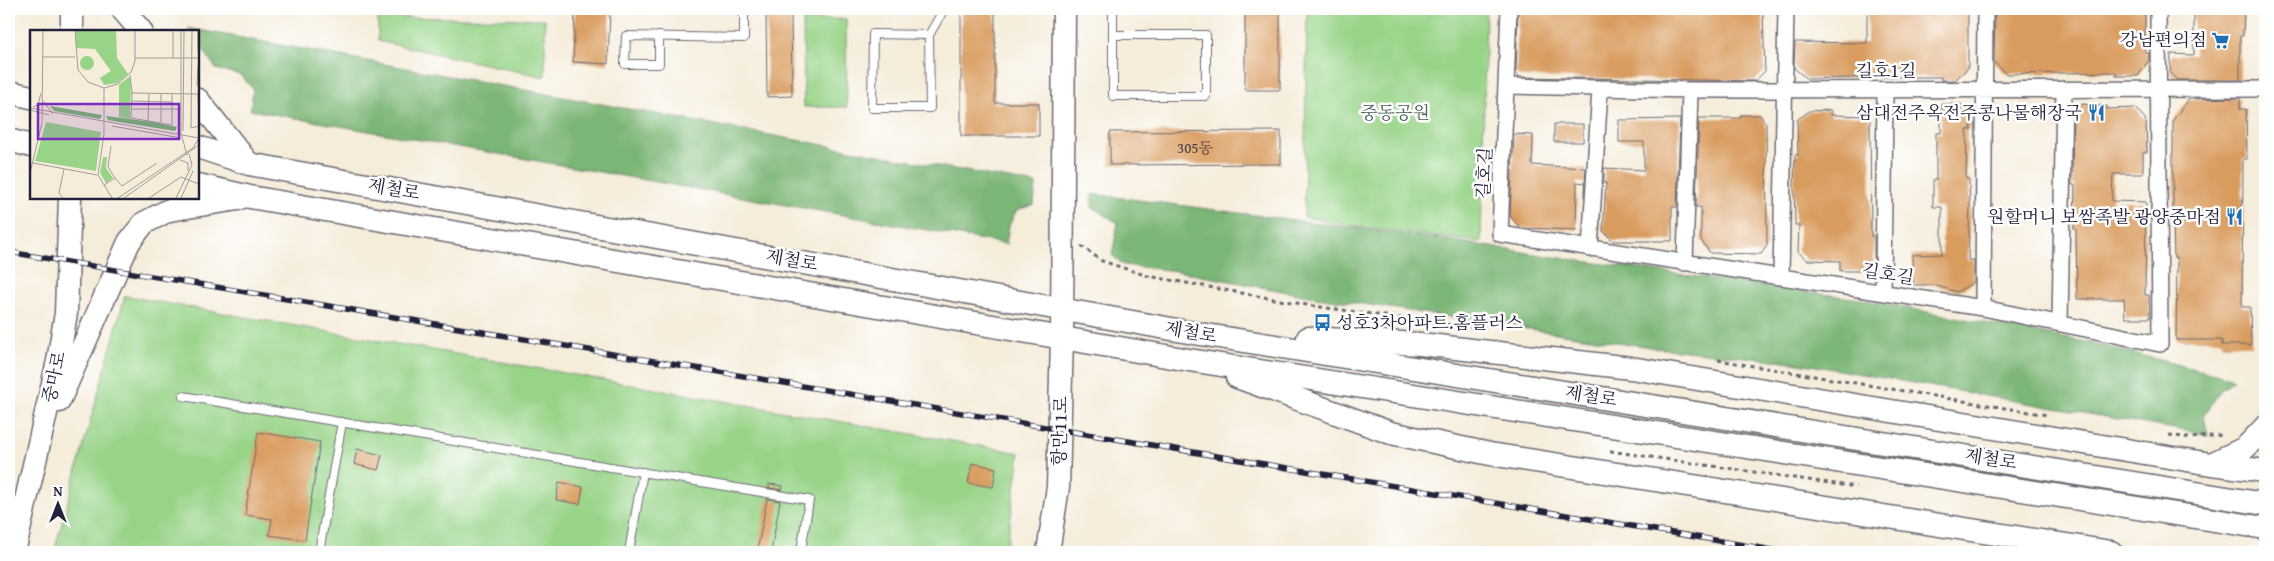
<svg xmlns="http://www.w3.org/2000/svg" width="2274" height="561" font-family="'Gentium Book Plus','Noto Serif KR',serif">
	<rect width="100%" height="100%" fill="#fff"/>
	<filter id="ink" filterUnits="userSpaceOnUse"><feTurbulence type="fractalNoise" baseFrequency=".02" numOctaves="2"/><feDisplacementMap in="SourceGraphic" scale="10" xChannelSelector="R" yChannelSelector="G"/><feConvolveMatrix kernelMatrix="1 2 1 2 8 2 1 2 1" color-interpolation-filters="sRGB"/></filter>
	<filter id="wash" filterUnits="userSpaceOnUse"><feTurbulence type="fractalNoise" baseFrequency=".0096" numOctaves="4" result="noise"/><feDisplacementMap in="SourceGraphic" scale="20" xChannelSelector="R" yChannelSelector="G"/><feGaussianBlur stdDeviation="1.12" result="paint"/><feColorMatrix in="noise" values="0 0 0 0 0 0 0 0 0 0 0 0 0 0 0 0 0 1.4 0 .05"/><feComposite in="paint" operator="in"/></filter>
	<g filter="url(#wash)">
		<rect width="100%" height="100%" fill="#f5ecd9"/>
		<path fill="#98d488" stroke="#5d7b62" d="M1307 9H1486L1481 242 1353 226 1304 217Z
			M378 17 545 19V77L378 41Z
			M846 19 847 107H804L803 20Z
			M125 296 1020 453 1006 552H54Z"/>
		<path fill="#7ab674" stroke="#4e6c58" d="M188 28 1036 184 1034 204 1016 211 1009 226 1006 244 250 110 253 89 240 75 216 69 198 42V31H190Z
			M1092 194 1448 240 1560 258 1860 299 2101 345 2234 379 2220 391 2204 416 2208 435 1793 362 1656 348 1303 295 1177 271 1124 265 1112 255 1118 223 1092 207Z"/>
		<g id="blocks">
			<path fill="#d99c5f" d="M575 9H610L608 64 573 62Z
				M766 9H791L792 96 767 97Z
				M961 9H995V103H1039V136H961Z
				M1245 9H1280V90H1245Z
				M1518 9H1763L1765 71 1755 81 1519 77 1516 73Z
				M1867 9H1968V68L1955 80H1941V77H1897L1807 79 1794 68 1795 42 1867 43Z
				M1995 9H2145V53H2149V60L2138 76H2116V72L2006 74 1994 62Z
				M2194 9H2244L2243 36H2240V80H2177L2170 73 2171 54 2194 55Z
				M2240 98V109H2246L2247 159H2243L2242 307H2250L2251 345H2222V340H2176L2177 258H2174L2173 218V120L2189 99Z
				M1941 104H1961L1971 114V130H1967L1966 179H1969L1970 206 1968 260H1974V282L1957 292 1934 285H1913L1912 255 1942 254V207H1933V180H1936V133H1941Z
				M2082 104 2107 106V109L2136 108 2146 120 2147 152H2143V174H2113L2112 201 2146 202 2145 295H2149L2150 318H2125L2124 299H2077L2076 229H2074L2075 185H2072L2073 113Z
				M1831 110V115L1870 116 1871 236H1874V262L1862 271H1840V261L1807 260 1798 252 1799 225H1795L1794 185 1795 155H1798L1797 120 1809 111Z
				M1741 115H1760L1766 123 1767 246 1761 254 1710 253 1701 240V207H1696L1699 118H1741Z
				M1680 119 1677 207H1672V241H1613L1603 231 1606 183H1604V168L1644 170V142H1619V120Z
				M1554 124H1583V142H1554Z
				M1281 131V164L1110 165V132Z
				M1514 134 1533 135 1532 165 1586 168 1585 183 1577 182 1576 230 1520 228 1510 216Z
				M258 432 320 442 305 540 269 535 272 519 245 515Z
				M357 449 382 455 378 470 354 464Z
				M972 463 996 468 993 487 968 483Z
				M559 482 583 487 580 504 556 500Z
				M769 484 783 486 782 490 769 488Z
				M767 499 780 501 771 552H757Z"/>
		</g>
	</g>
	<g filter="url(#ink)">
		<use href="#blocks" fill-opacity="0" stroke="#6c6972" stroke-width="1"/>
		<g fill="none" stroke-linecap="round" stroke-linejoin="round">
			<defs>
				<path id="lane" d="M929 35 873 34 872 108H930L929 35 944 9
					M1113 35H1206V96H1113V9
					M659 36V64H625L626 36 744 38V9
					M183 396 809 500 801 552
					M319 552 342 422
					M629 552 643 472"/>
				<path id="street" d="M1509 9 1500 234 1983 308 2160 344 2158 9
					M1507 86 1690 90 2265 89
					M1590 249 1600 89
					M1685 263 1690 90
					M1781 276 1786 9
					M1883 292 1885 90
					M1983 308 1985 9
					M2060 322 2064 89"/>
				<path id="secondary" d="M122 9 141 31
					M72 31V9
					M9 92 31 97
					M198 100 249 164
					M9 140 31 146
					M198 147 249 164 1194 333 2265 504
					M198 185 250 197 1189 360 2265 528
					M1308 338 1420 344 1631 368 2211 464 2245 448 2265 427
					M1237 377 1391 433 1490 454 2111 552
					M59 401 129 242 144 223 169 210 238 199
					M2212 464 2265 471
					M14 552 58 361 66 313 70 198
					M1048 552 1058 487 1062 338 1064 9"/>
			</defs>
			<use href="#lane" stroke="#6c6972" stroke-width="10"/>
			<use href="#street" stroke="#6c6972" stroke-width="18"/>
			<use href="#secondary" stroke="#6c6972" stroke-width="25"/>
			<path stroke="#6c6972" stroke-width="3" stroke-dasharray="4 4" stroke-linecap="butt" d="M1081 246 1102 261 1148 276 1313 306 1481 329
				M1718 360 2047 415
				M2169 435 2189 438 2223 435
				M1610 451 1856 487"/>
			<use href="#lane" stroke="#fff" stroke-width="8"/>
			<use href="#street" stroke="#fff" stroke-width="15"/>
			<use href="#secondary" stroke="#fff" stroke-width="22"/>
			<defs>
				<path id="rail" d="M9 252 1785 552"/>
			</defs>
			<use href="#rail" stroke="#22223b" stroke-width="5.5"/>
			<use href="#rail" stroke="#fff" stroke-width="4" stroke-dasharray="11" stroke-linecap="butt"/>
		</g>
	</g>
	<defs>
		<symbol id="supermarket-bare" viewBox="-9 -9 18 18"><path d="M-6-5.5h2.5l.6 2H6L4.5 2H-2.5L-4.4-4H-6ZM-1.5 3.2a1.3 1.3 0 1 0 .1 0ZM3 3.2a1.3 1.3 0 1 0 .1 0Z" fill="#1f6fb2" stroke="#fff" stroke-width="2.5" paint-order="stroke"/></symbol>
		<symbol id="restaurant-bare" viewBox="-9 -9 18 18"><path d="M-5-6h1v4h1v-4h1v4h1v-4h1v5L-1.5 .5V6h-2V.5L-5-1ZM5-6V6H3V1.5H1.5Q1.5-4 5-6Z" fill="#1f6fb2" stroke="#fff" stroke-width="2.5" paint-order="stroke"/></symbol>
		<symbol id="bus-bare" viewBox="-9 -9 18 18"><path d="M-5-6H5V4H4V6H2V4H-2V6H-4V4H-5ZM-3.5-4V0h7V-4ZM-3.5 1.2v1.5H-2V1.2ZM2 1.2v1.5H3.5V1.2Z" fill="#1f6fb2" stroke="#fff" stroke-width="2.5" paint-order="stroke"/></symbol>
	</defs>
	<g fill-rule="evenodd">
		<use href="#supermarket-bare" x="2208" y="28" width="25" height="25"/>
		<use href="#restaurant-bare" x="2084" y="100" width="25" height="25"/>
		<use href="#restaurant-bare" x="2222" y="204" width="25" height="25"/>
		<use href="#bus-bare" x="1310" y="310" width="25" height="25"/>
	</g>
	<g text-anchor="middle" stroke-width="5" stroke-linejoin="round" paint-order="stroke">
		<g font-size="15" fill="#504044">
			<text x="1195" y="153">305동</text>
		</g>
		<g font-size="18" fill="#22223b" stroke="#fff" text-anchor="end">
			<text x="2207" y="46">강남편의점</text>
			<text x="2082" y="119">삼대전주옥전주콩나물해장국</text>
			<text x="2221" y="223">원할머니 보쌈족발 광양중마점</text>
			<text x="1336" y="329" text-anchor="start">성호3차아파트.홈플러스</text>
		</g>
		<g font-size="18" fill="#22223b" stroke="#fff">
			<text x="1886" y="77">길호1길</text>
			<text transform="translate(1484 173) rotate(-87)" y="6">길호길</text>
			<text transform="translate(394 189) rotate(10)" y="6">제철로</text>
			<text transform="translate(792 260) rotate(10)" y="6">제철로</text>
			<text transform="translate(1888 274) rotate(9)" y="6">길호길</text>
			<text transform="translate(1191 332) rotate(10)" y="6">제철로</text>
			<text transform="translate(54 377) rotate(-78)" y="6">중마로</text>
			<text transform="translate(1591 396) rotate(9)" y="6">제철로</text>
			<text transform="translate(1060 431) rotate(-88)" y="6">항만11로</text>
			<text transform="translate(1991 459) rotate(9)" y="6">제철로</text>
		</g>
		<g font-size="18" fill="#4b6056" stroke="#fff">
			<text x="1395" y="119">중동공원</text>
		</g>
	</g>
	<g transform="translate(30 30)">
		<rect width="169" height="169" fill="#f5ecd9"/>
		<path d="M46 0H86L87 28 98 44 88 53 74 55 70 48 81 41 65 19 46 18ZM50 33a7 7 0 1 1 14 0a7 7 0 1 1-14 0ZM99 47 101 49 100 89 89 87V55ZM16 92 71 102 66 141 5 131ZM73 127H77L76 138 83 148 76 153 70 143Z" fill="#98d488"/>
		<path d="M20 76 72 85V86L70 89 24 81ZM76 86 123 92 147 97 145 101 89 92 78 90Z" fill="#7ab674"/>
		<path fill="none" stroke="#a19b9a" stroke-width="1" d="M45 0 48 40 58 52 74 58 88 54 101 42 105 31V0M143 0V28M151 0V103L157 125M162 0 161 98 169 96M168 20V0M13 27H45M105 28H169M100 45 102 63M167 56 168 36M74 58V104L68 145 82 168M142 64V95L101 88 102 63 169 64M168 64 169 92M13 71 23 84M102 71 142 72M3 77 8 75 11 63M0 78 169 108M102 79H151M0 80 19 85M118 91 119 64M131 92V64M82 96 151 108M153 101 154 0M81 116 78 137 85 148M150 130 158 133V141M3 133 67 145M0 143 12 93 13 0M74 155 85 148 92 156 127 133M33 168 29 163 34 139M88 168 163 118 169 108M94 168 169 115M119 168 151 147 169 154M146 168 162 135 159 124M151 168 163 141"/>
		<path fill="#7b2cbf" fill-opacity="0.15" stroke="#7b2cbf" stroke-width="2.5" d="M8 74H149V109H8Z"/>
		<rect width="169" height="169" fill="none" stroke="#22223b" stroke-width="2.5"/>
	</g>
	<rect width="2274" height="561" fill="none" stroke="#fff" stroke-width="30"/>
	<g transform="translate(58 504)" stroke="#ffffff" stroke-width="4" paint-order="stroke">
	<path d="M0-4L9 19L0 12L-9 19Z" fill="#22223b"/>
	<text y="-8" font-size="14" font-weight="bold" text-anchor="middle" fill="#22223b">N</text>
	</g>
</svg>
